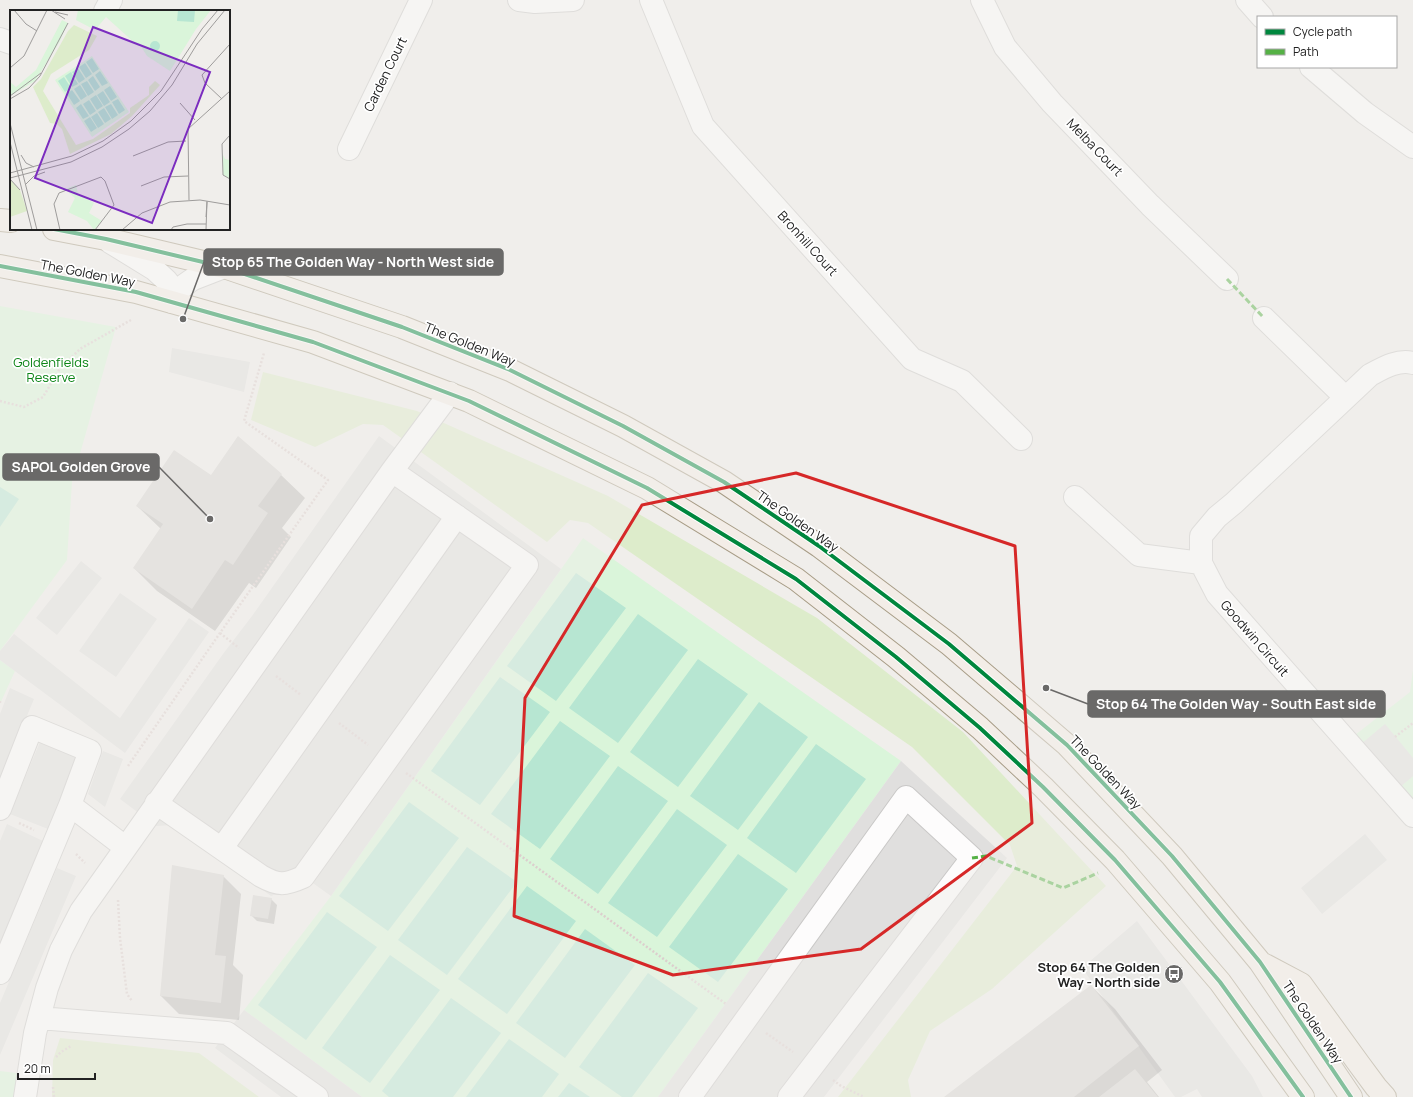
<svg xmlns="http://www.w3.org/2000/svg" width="1413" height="1097" font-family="Manrope,sans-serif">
	<rect width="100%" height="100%" fill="#f0eeeb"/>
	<path fill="#ddeccb" d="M263 372 417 411 608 496 817 618 963 732 1106 886 992 989 930 1031 908 1080 911 1097H838L1017 866 1010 845 912 747 588 523 570 520 547 542 383 425 363 424 315 447 251 420Z
		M60 1038 199 1053 259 1097H52L53 1060Z"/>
	<path fill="#daf5da" d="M0 306 116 327 72 482 67 560 0 651Z
		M583 538 901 761 658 1097H362L244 1010 331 896Z
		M0 660 15 671 0 704Z
		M1413 670V816L1346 742 1410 692Z
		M0 1071 17 1073 15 1097H0Z"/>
	<path fill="#b7e6d2" d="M0 487 19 499 0 527Z
		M576 573 626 608 556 701 507 666Z
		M638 614 688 650 618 743 569 708Z
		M698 659 748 694 678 787 630 752Z
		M500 677 550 712 480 805 431 771Z
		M759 702 808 737 738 830 690 796Z
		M560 721 610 756 540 849 491 814Z
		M816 744 866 779 796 873 747 838Z
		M618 766 668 801 598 894 550 859Z
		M409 802 459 838 388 931 339 896Z
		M677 809 727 845 657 937 608 903Z
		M467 847 517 882 447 975 398 940Z
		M738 854 788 889 718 982 669 947Z
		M527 886 576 921 507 1014 458 979Z
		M327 912 377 947 306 1040 258 1005Z
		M585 929 635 965 565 1058 516 1023Z
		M390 955 440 990 370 1083 322 1048Z
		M648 973 698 1008 632 1097H622L579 1067Z
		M451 998 501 1033 453 1097H389L382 1091Z
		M509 1039 559 1074 542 1097H466Z
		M569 1083 590 1097H558Z"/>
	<path fill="#e0dfde" d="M172 348 250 362 244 392 169 372Z
		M379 436 561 569 331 896 310 881 271 896 174 825 156 826 120 799 223 654 252 616Z
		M81 561 102 578 57 635 36 618Z
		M120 593 157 619 116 677 79 651Z
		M189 618 209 632 125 753 0 660V651L14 634 120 718Z
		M10 688 34 699 0 781V714Z
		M1385 724 1413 758V776L1392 794 1354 750Z
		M40 742 77 758 48 829 10 814Z
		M103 751 123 759 105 807 88 794Z
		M901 761 1007 858 824 1097H658Z
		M7 824 43 841 0 943V841Z
		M1365 834 1387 860 1322 914 1301 888Z
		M57 868 76 876 0 1055V1003Z
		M1137 921 1252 1076 1263 1097H1202L1197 1089 1181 1097H1175L1082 968Z
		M244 1010 362 1097H281L215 1048Z"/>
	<path fill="#0003" d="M238 437 281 475 305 498 282 528 291 537 256 588 249 583 215 631 157 591 134 568 161 529 137 506 211 477Z
		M223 876 241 894 233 965 243 975 239 1020 179 1014 161 996Z
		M271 899 277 905 274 924 257 921 251 915Z
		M1091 986 1115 1009 1162 1070 1147 1082 1159 1097H946Z"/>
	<path fill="#d7d4d2" d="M238 436 282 474 258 506 268 513 233 565 225 560 192 609 133 568 163 524 136 506 174 450 211 475Z
		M172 865 224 875 215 955 226 956 221 1003 160 996Z
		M253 895 272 898 268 919 250 916Z
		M1091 985 1139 1046 1074 1097H944Z
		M1135 1069 1158 1097H1099Z"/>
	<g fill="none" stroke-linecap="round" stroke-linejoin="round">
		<defs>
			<path id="minor" d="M519 0 535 2 573 0
				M651 0 703 126 912 359 962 381 1021 439
				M982 0 1005 47 1052 103 1150 205 1227 279
				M1247 0 1262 17
				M105 11 111 0
				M0 39 11 43
				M1311 67 1365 113 1413 147
				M349 149 421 0
				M110 242 154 269 167 281 172 302
				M172 302 183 286 193 279 224 267
				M1264 318 1345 397
				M1413 363C1398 359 1383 368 1370 375L1234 503 1217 517 1201 536V563L1217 594 1413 816
				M392 471 450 393
				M1075 497 1139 555 1201 563
				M0 809 32 727 90 751 70 805
				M222 848 457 516
				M0 973 70 805 125 847
				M39 1018 227 1033 317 1097
				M25 1097 35 1033 47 988 61 950 81 911 392 471 527 565 303 877C285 885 279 886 261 876L156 803
				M690 1097 906 797 972 858 789 1097"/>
			<path id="major" d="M0 220 11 221
				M54 229 106 239 224 267 402 327 510 370 623 426 724 482 819 546 949 644 1067 745 1172 856 1260 962 1351 1097
				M0 266 136 292 313 342 469 401 647 488 796 579 896 657 980 728 1043 787 1115 860 1220 982 1303 1097
				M1263 964 1301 984 1359 1064 1376 1087 1385 1097"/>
		</defs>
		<use href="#minor" stroke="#c9c8c7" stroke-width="24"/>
		<use href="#major" stroke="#a79c86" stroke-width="24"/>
		<path stroke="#dccecd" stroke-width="2.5" stroke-dasharray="2 2" stroke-linecap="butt" d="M0 401 24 407 43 397 59 370 80 349 131 320
			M220 633 239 648
			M276 676 301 695
			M0 701V704
			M339 723 368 745
			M1395 737 1413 723
			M128 766 220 633 328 480 244 421 264 353
			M406 773 726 1004
			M19 823 34 830
			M76 854 85 863
			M118 900 120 938 127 994 132 1001
			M766 1033 793 1052
			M56 1057 61 1052 71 1046
			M833 1080 841 1086 864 1097
			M53 1087 54 1097"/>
		<use href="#minor" stroke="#fdfcfc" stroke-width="22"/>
		<use href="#major" stroke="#f3ede7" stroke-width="22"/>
		<path stroke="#55b145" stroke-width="3" stroke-dasharray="6 3" stroke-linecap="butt" d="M1227 279 1264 318
			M972 858 986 856 1063 888 1098 873"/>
		<defs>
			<path id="cycleway" d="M54 229 106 239 224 267 402 327 510 370 623 426 724 482 819 546 949 644 1067 745 1172 856 1260 962 1351 1097
				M0 266 136 292 313 342 469 401 647 488 796 579 896 657 980 728 1043 787 1115 860 1220 982 1303 1097"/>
		</defs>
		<use href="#cycleway" stroke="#fff" stroke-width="6"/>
		<use href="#cycleway" stroke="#00873e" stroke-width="4"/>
	</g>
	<path d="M0 0H1413V1097H0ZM796 473 1015 546 1032 823 861 949 673 975 514 916 525 698 642 505Z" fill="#f0eeeb" fill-opacity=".55" fill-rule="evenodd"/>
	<path fill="none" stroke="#d62828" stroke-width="3" stroke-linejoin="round" d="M796 473 1015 546 1032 823 861 949 673 975 514 916 525 698 642 505Z"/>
	<defs>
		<symbol id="bus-disc" viewBox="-11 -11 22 22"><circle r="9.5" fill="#6a6968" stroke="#fff"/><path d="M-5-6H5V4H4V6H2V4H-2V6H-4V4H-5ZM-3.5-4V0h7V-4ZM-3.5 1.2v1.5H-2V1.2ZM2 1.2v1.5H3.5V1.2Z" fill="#fff"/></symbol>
	</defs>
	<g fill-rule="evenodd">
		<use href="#bus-disc" x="1163" y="963" width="22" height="22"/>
	</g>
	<g text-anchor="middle" stroke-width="3.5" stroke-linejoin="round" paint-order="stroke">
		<g font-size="13" fill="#222" stroke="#fff">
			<text transform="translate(385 74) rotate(-64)" y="5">Carden Court</text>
			<text transform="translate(1095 147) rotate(46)" y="5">Melba Court</text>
			<text transform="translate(808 243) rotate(48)" y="5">Bronhill Court</text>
			<text transform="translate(88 273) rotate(11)" y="5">The Golden Way</text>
			<text transform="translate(470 344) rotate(22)" y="5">The Golden Way</text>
			<text transform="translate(798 521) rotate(35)" y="5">The Golden Way</text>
			<text transform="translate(1255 638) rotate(49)" y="5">Goodwin Circuit</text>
			<text transform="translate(1106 772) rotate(46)" y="5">The Golden Way</text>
			<text transform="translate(1313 1022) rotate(56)" y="5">The Golden Way</text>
		</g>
		<g font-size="13" fill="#0c8416" stroke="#fff">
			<text x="51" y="367">Goldenfields<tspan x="51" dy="15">Reserve</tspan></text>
		</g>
		<g font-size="13" font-weight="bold" fill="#222" stroke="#fff" text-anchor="end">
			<text x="1160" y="972">Stop 64 The Golden<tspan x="1160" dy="15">Way - North side</tspan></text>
		</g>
	</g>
	<g transform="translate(10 10)">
		<rect width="220" height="220" fill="#f0eeeb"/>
		<path d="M64 15 87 26 79 40 41 64 33 81 66 135 83 129 120 103V98L139 85V77L145 71 150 75 122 106 101 124 60 144 52 119 47 114 40 113 23 77 31 69 58 21ZM0 169 10 180 17 201 0 207Z" fill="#ddeccb"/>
		<path d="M68 0H201L186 19 160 61 137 46 130 35 128 36 96 7 85 20 66 10ZM52 10 58 13 50 31 25 71 0 86V72L6 77 26 60ZM82 46 119 102 82 127 45 70ZM212 143 215 149 220 150V169L213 165ZM66 175 68 184 84 193 79 203 92 211 84 220 77 211 58 202 65 188 55 179Z" fill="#daf5da"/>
		<path d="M168 0H185L184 12 167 11ZM140 36a5 5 0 1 1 10 0a5 5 0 1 1-10 0ZM82 48 89 59 83 63 76 52ZM75 53 82 64 76 68 69 57ZM68 58 75 69 69 73 62 62ZM90 61 98 73 92 76 85 65ZM61 62 68 74 62 77 55 66ZM83 66 90 77 85 81 78 70ZM54 67 61 78 55 82 48 71ZM77 71 84 82 78 86 71 74ZM70 75 77 86 71 90 64 79ZM100 76 107 87 101 91 94 80ZM62 80 70 91 64 95 57 84ZM93 81 100 92 94 96 87 85ZM86 85 93 96 87 100 80 89ZM108 89 115 100 109 104 102 92ZM79 90 86 101 80 105 73 94ZM71 94 79 106 73 109 66 98ZM101 94 108 105 102 109 95 97ZM94 98 101 109 95 113 88 102ZM87 103 94 114 88 118 81 107ZM80 107 87 118 81 122 74 111Z" fill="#b7e6d2"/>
		<path fill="none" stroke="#9e9c9b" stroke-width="1" d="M4 0 16 14 27 21M41 0 55 9M45 2 58 5M0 58 14 46 37 0M0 86 31 63M0 89 19 78 30 66 58 13M212 89 195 73 192 65 220 34M170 93 185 110M0 113 27 220M220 125 212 134 213 165 220 169M0 132 22 220M11 145 16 153 24 157M123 146 158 132 176 131M0 163 62 146 93 131 121 111 151 81 192 19 208 0M0 168 61 152 92 137 119 119 140 101 162 75 187 34 215 0M0 169 10 180M16 174 24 166 35 162M131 176 154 167 178 166M179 190 178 119 220 81M196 207 197 192M50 220 44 194 49 183 91 167 95 171 104 195 85 220M112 220 132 203 160 192 190 190 220 195M161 220 163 217 177 214H196M196 220 197 191"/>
		<path fill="#7b2cbf" fill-opacity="0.15" stroke="#7b2cbf" stroke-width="2" d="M83 17 200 62 142 213 25 168Z"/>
		<rect width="220" height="220" fill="none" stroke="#222" stroke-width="2"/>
	</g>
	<path fill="none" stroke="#6a6968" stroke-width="1.5" d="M183 319L204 262M210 519L159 467M1046 688L1088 704"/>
	<g fill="#6a6968" stroke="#fff" stroke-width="1.5">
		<circle cx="183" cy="319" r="4"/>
		<circle cx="210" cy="519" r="4"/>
		<circle cx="1046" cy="688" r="4"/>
	</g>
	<g fill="#6a6968" stroke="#6a6968" stroke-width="1.5">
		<rect x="204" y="249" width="299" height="26" rx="4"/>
		<rect x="3" y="454" width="156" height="26" rx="4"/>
		<rect x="1088" y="691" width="297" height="26" rx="4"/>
	</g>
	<g font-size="14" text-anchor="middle" font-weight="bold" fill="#fff">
		<text x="353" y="267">Stop 65 The Golden Way - North West side</text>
		<text x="81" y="472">SAPOL Golden Grove</text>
		<text x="1236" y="709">Stop 64 The Golden Way - South East side</text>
	</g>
	<rect x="1257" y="16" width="140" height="52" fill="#ffffff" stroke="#a7a7a7"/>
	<rect x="1265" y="29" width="20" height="6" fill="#00873e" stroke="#a7a7a7"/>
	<text x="1293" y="36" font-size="12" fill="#222222">Cycle path</text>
	<rect x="1265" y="49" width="20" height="6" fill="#55b145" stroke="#a7a7a7"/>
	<text x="1293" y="56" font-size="12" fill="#222222">Path</text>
	<path d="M18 1073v6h77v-6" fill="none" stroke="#222222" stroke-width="2"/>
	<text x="24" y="1073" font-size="12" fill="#222222" stroke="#ffffff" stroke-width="3" paint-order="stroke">20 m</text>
</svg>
